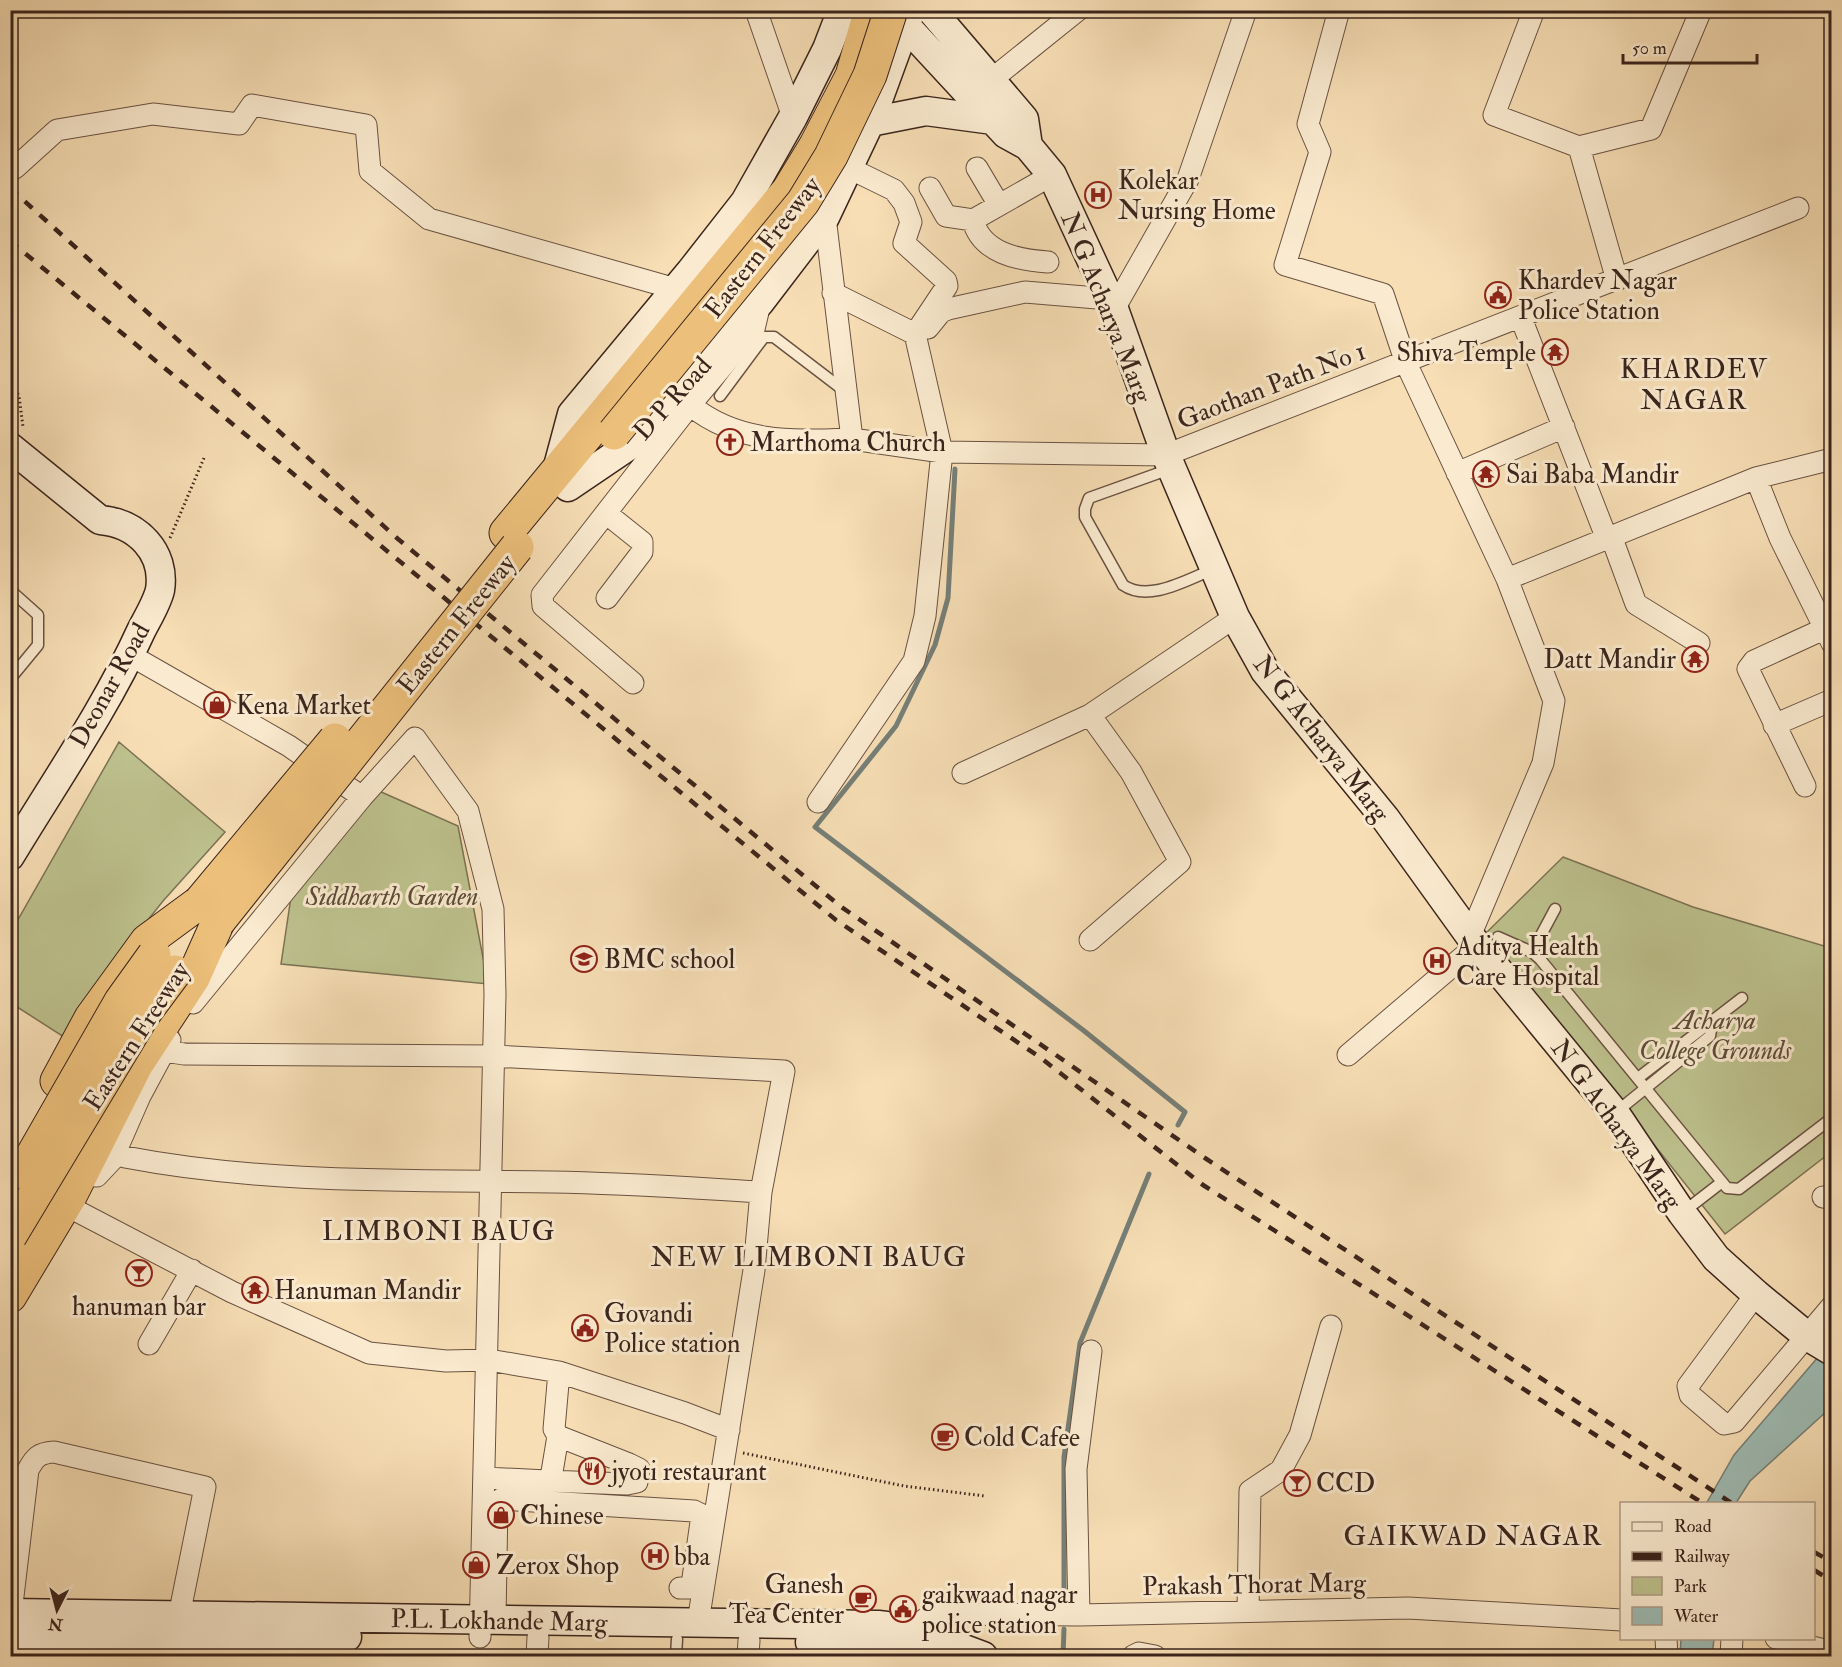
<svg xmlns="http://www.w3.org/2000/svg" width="1842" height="1667" font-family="'IM FELL Double Pica',serif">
	<rect width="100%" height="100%" fill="#f7deb5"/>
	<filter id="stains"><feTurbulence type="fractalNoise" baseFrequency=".00333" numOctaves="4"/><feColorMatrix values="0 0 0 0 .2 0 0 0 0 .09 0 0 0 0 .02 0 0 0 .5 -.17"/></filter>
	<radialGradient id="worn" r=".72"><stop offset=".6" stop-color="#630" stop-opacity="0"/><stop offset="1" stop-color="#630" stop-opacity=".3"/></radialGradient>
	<path fill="#bdc18d" stroke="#7c7254" stroke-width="1.5" d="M119 742 225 832 163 901 109 969 67 1039 11 1003V932Z
		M379 791 458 826 488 984 281 964 291 897Z
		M1563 857 1693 907 1831 948V1152L1725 1234 1486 933Z
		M213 1653 220 1656H10H11Z"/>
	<path fill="#9ebbb3" stroke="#767f77" stroke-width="1.5" d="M1831 1342V1404L1828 1410 1750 1481 1736 1503 1706 1504 1734 1455Z
		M1681 1639H1714L1712 1656H1680Z"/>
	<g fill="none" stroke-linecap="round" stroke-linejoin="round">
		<path stroke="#767f77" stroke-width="5" d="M955 469 948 598 935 645 896 726 815 827 1083 1030 1185 1112 1178 1125
			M1064 1600V1457L1080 1343 1149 1174
			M1063 1656 1064 1629"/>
		<defs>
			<path id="lane" d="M720 396 764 337H774L846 392
				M1170 469 1089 498 1085 509V517L1123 585C1149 603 1188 579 1214 569
				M10 590 38 615V645L10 679
				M1498 937 1532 952 1540 959 1727 1188 1739 1189 1832 1118
				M1532 952 1555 909
				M1638 1078 1742 998
				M1615 1113 1710 1036 1711 1030 1707 1025
				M1682 1213 1722 1182
				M676 1656 677 1639"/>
			<path id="street" d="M756 10 793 117
				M1339 10 1308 124 1320 152 1285 265 1383 294 1406 363 1507 579 1554 701 1543 763 1470 936
				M1534 10 1494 115 1579 147 1651 129 1701 10
				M991 80 1078 10
				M1579 147 1617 280
				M10 165 15 168 57 130 153 114 239 124 252 105 366 125 370 171 429 219 676 289
				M977 168 999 205
				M930 188 946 216 973 220 1052 175
				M825 217 852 439 942 452 1166 455 1798 208
				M973 220C981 253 1018 260 1048 262
				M833 293 915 334
				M1114 309 1188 179 1246 10
				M758 312 754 329 690 405C738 444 793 441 852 439
				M1521 318 1607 539 1614 544 1636 604 1699 643
				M928 328 941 312 948 309 1025 292 1109 299
				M1457 473 1564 427
				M1756 478 1780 538 1832 643
				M607 514 642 542V552L607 598
				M1507 579 1756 478 1832 459
				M130 655 289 746 362 797 415 738 468 811 493 909 495 995 480 1637
				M633 683 543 606 542 595 690 405
				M1774 725 1832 700
				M963 773 1090 715 1235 617
				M1805 786 1748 669 1754 661 1826 628
				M818 802 914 661 925 616 942 452 915 334 947 286 946 281 904 243 911 222 904 203 894 190 849 168
				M1090 940 1180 862 1131 772 1090 715
				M193 1003 362 797
				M164 1051 184 1054 493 1056 784 1071 761 1192 754 1270 698 1622
				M1348 1055 1478 944
				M125 1157C265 1184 409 1180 552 1182 622 1183 692 1188 761 1192
				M80 1175 97 1176 112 1160 140 1096 170 1040
				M1823 1197 1832 1198
				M73 1209 232 1292 369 1353 446 1361 489 1360 559 1372 685 1413 729 1430
				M1756 1294 1688 1386 1690 1395 1724 1424 1734 1422 1832 1306
				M149 1344 192 1270
				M485 1478 547 1481 551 1478 558 1436
				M547 1481 627 1484 637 1482 639 1469 629 1464 558 1436 554 1429 559 1372
				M1248 1611 1250 1491 1281 1470 1300 1435 1331 1326
				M11 1613 28 1470C35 1457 39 1453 54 1452L205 1487 179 1616
				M1079 1615 1076 1469 1091 1351
				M495 1620 497 1503 501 1499 694 1511 702 1515 692 1585 689 1588H680
				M907 1638 911 1629 932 1614 1079 1615 1408 1608 1622 1620
				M1666 1638 1667 1656
				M1776 1638 1832 1652
				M537 1656 538 1637
				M748 1656 749 1640
				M1133 1656 1139 1653 1155 1656
				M1731 1656 1732 1638"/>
			<path id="secondary" d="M931 10 1024 119 1028 146 1052 175 1114 309 1166 455 1235 617 1265 671 1385 818 1470 936 1615 1113 1682 1213 1716 1258 1756 1294 1807 1336 1832 1351
				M894 13 1006 134 1028 146
				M870 122 926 111 993 120
				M10 447 100 520C137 523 166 552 160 590 157 603 147 619 141 631 106 708 54 783 10 856
				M557 470 572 414 691 271 745 202 793 117 827 49 842 10
				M568 487 630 445 760 302 825 217 870 122 911 10
				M10 1187 53 1208
				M10 1613 878 1625 911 1629 983 1656
				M10 1635 347 1637
				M810 1642 904 1647 925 1652"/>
			<path id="highway" d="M506 533 788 191 816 145 852 76 871 10
				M57 1081 91 1018 147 941 200 902
				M10 1296 70 1196 136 1065 193 978 218 922"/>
		</defs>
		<use href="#lane" stroke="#6a5242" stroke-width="13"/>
		<use href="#street" stroke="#6a5242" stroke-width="23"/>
		<use href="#secondary" stroke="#3b241c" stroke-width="31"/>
		<use href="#highway" stroke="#3b241c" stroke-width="35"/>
		<path stroke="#3b241c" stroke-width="3" stroke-dasharray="1.5 3" stroke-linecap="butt" d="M10 286 14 278
			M10 377 19 396 23 427
			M170 538 204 458
			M743 1453 904 1486 985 1496"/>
		<use href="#lane" stroke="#faeacf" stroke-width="10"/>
		<use href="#street" stroke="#faeacf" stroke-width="21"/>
		<use href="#secondary" stroke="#faeacf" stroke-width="28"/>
		<use href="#highway" stroke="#ecbf7a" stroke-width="33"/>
		<path stroke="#3b241c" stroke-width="4.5" stroke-dasharray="10 10" stroke-linecap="butt" d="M10 188 398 539 840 906 1205 1158 1733 1504
			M10 241 836 920 1041 1058 1203 1185 1704 1504
			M1814 1552 1832 1562
			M1814 1570 1832 1581"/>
		<defs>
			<path id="highway-bridge" d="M614 433 803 202 831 156 870 75 891 10
				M200 902 335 740
				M218 922 517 547
				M23 1172 121 1001 154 955
				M10 1236 143 1015 175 972"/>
		</defs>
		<use href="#highway-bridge" stroke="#3b241c" stroke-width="35" stroke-linecap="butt"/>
		<use href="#highway-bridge" stroke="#ecbf7a" stroke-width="33"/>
	</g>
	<defs>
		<symbol id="hospital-ring" viewBox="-11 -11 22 22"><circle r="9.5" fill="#faeacf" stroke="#8f2418" stroke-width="1.5"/><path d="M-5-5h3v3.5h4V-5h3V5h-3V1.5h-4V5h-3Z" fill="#8f2418"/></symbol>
		<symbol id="civic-ring" viewBox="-11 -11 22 22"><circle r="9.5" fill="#faeacf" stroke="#8f2418" stroke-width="1.5"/><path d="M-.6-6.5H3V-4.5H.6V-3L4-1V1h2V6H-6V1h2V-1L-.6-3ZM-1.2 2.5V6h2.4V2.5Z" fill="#8f2418"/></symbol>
		<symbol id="temple-ring" viewBox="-11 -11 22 22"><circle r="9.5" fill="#faeacf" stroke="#8f2418" stroke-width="1.5"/><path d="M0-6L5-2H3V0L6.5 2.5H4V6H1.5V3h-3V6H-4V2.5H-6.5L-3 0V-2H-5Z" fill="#8f2418"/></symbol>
		<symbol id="church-ring" viewBox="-11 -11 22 22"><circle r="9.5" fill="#faeacf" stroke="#8f2418" stroke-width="1.5"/><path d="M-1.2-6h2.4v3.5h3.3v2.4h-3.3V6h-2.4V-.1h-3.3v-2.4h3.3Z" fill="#8f2418"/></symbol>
		<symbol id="shop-ring" viewBox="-11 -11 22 22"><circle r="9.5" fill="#faeacf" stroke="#8f2418" stroke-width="1.5"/><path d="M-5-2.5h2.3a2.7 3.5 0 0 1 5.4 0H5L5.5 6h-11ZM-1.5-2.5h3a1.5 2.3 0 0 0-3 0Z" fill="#8f2418"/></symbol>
		<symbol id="school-ring" viewBox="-11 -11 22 22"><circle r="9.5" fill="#faeacf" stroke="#8f2418" stroke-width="1.5"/><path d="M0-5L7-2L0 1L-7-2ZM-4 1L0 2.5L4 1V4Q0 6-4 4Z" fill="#8f2418"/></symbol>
		<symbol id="bar-ring" viewBox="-11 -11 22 22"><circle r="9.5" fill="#faeacf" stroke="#8f2418" stroke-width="1.5"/><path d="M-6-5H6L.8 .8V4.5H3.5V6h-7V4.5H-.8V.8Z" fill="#8f2418"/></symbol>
		<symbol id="cafe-ring" viewBox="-11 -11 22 22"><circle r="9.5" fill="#faeacf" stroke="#8f2418" stroke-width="1.5"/><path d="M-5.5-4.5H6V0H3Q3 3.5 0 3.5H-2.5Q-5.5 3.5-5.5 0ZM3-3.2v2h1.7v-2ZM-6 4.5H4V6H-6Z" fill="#8f2418"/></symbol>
		<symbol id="restaurant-ring" viewBox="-11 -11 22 22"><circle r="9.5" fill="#faeacf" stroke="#8f2418" stroke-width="1.5"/><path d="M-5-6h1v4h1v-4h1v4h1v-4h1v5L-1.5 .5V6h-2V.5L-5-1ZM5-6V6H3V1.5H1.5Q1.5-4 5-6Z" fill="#8f2418"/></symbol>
	</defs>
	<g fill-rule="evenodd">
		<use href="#hospital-ring" x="1083" y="180" width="30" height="30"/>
		<use href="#civic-ring" x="1483" y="280" width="30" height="30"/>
		<use href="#temple-ring" x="1540" y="337" width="30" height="30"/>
		<use href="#church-ring" x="715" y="427" width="30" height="30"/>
		<use href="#temple-ring" x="1471" y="459" width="30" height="30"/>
		<use href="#temple-ring" x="1680" y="644" width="30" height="30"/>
		<use href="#shop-ring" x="202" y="690" width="30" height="30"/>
		<use href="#school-ring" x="569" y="944" width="30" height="30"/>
		<use href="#hospital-ring" x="1422" y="946" width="30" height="30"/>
		<use href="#bar-ring" x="124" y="1258" width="30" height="30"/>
		<use href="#temple-ring" x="240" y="1275" width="30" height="30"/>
		<use href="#civic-ring" x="570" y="1313" width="30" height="30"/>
		<use href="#cafe-ring" x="930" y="1422" width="30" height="30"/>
		<use href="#restaurant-ring" x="577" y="1456" width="30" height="30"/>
		<use href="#bar-ring" x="1282" y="1468" width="30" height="30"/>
		<use href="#shop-ring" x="486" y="1500" width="30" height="30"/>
		<use href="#hospital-ring" x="640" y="1541" width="30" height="30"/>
		<use href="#shop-ring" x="461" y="1550" width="30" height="30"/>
		<use href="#cafe-ring" x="848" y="1584" width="30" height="30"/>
		<use href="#civic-ring" x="888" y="1594" width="30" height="30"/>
	</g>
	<g text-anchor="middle" stroke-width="6" stroke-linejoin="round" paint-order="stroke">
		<g font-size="26" fill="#3b241c" stroke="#faeacf" text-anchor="start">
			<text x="1118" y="189">Kolekar<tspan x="1118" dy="30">Nursing Home</tspan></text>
			<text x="1518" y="289">Khardev Nagar<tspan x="1518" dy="30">Police Station</tspan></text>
			<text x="1536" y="361" text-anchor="end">Shiva Temple</text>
			<text x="750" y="451">Marthoma Church</text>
			<text x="1506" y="483">Sai Baba Mandir</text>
			<text x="1676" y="668" text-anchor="end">Datt Mandir</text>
			<text x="236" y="714">Kena Market</text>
			<text x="1456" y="955">Aditya Health<tspan x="1456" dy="30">Care Hospital</tspan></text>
			<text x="604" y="968">BMC school</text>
			<text x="274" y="1299">Hanuman Mandir</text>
			<text x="139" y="1315" text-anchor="middle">hanuman bar</text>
			<text x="604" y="1322">Govandi<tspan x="604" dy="30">Police station</tspan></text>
			<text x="964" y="1446">Cold Cafee</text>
			<text x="612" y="1480">jyoti restaurant</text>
			<text x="1316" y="1492">CCD</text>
			<text x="520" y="1524">Chinese</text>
			<text x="674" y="1565">bba</text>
			<text x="496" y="1574">Zerox Shop</text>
			<text x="844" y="1593" text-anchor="end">Ganesh<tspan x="844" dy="30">Tea Center</tspan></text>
			<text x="922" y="1603">gaikwaad nagar<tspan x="922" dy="30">police station</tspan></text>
		</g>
		<g font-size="26" fill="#3b241c" stroke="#faeacf">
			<text transform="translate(762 247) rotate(-52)" y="9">Eastern Freeway</text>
			<text transform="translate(1107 307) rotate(68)" y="9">N G Acharya Marg</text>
			<text transform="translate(1271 385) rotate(-21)" y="9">Gaothan Path No 1</text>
			<text transform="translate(672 398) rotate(-48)" y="9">D P Road</text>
			<text transform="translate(456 624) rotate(-51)" y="9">Eastern Freeway</text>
			<text transform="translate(109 685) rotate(-61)" y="9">Deonar Road</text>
			<text transform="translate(1322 738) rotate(52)" y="9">N G Acharya Marg</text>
			<text transform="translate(136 1036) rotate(-57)" y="9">Eastern Freeway</text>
			<text transform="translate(1617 1124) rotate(54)" y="9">N G Acharya Marg</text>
			<text transform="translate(1254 1584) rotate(-1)" y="9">Prakash Thorat Marg</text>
			<text transform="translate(499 1620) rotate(1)" y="9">P.L. Lokhande Marg</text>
		</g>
		<g font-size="26" font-style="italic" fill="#5c4b38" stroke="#faeacf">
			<text x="392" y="905">Siddharth Garden</text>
			<text x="1715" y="1029">Acharya<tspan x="1715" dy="30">College Grounds</tspan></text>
		</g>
		<g font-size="27" letter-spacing="1.5" fill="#3b241c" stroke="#faeacf">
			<text x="1694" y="378">KHARDEV<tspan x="1694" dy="31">NAGAR</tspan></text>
			<text x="439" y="1240">LIMBONI BAUG</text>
			<text x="809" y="1266">NEW LIMBONI BAUG</text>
			<text x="1473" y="1545">GAIKWAD NAGAR</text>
		</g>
	</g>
	<rect width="1842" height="1667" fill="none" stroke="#f7deb5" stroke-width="36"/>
	<rect x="12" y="12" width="1818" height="1643" fill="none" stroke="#3b241c" stroke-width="3"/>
	<rect x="18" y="18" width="1806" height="1631" fill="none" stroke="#3b241c" stroke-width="1.5"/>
	<rect x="1620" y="1502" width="195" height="138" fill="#faeacf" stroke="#ae9b87" stroke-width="1.5"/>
	<rect x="1632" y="1522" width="30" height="9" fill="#faeacf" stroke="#ae9b87" stroke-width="1.5"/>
	<text x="1674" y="1532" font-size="18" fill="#3b241c">Road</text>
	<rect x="1632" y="1552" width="30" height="9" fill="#3b241c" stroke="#ae9b87" stroke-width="1.5"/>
	<text x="1674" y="1562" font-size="18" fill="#3b241c">Railway</text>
	<rect x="1632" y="1577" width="30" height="18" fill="#bdc18d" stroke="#ae9b87" stroke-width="1.5"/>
	<text x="1674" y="1592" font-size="18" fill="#3b241c">Park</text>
	<rect x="1632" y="1607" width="30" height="18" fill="#9ebbb3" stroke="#ae9b87" stroke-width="1.5"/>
	<text x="1674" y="1622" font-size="18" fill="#3b241c">Water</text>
	<g transform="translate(57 1610) rotate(186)" stroke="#faeacf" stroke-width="4.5" paint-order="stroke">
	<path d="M0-4.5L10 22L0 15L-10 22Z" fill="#3b241c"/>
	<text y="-9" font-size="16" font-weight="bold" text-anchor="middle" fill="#3b241c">N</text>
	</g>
	<path d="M1623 54v9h134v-9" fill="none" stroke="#3b241c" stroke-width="3"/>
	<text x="1632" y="54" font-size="18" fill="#3b241c" stroke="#faeacf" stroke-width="4.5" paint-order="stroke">50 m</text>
	<rect width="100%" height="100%" filter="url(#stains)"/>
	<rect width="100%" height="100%" fill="url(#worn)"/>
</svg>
